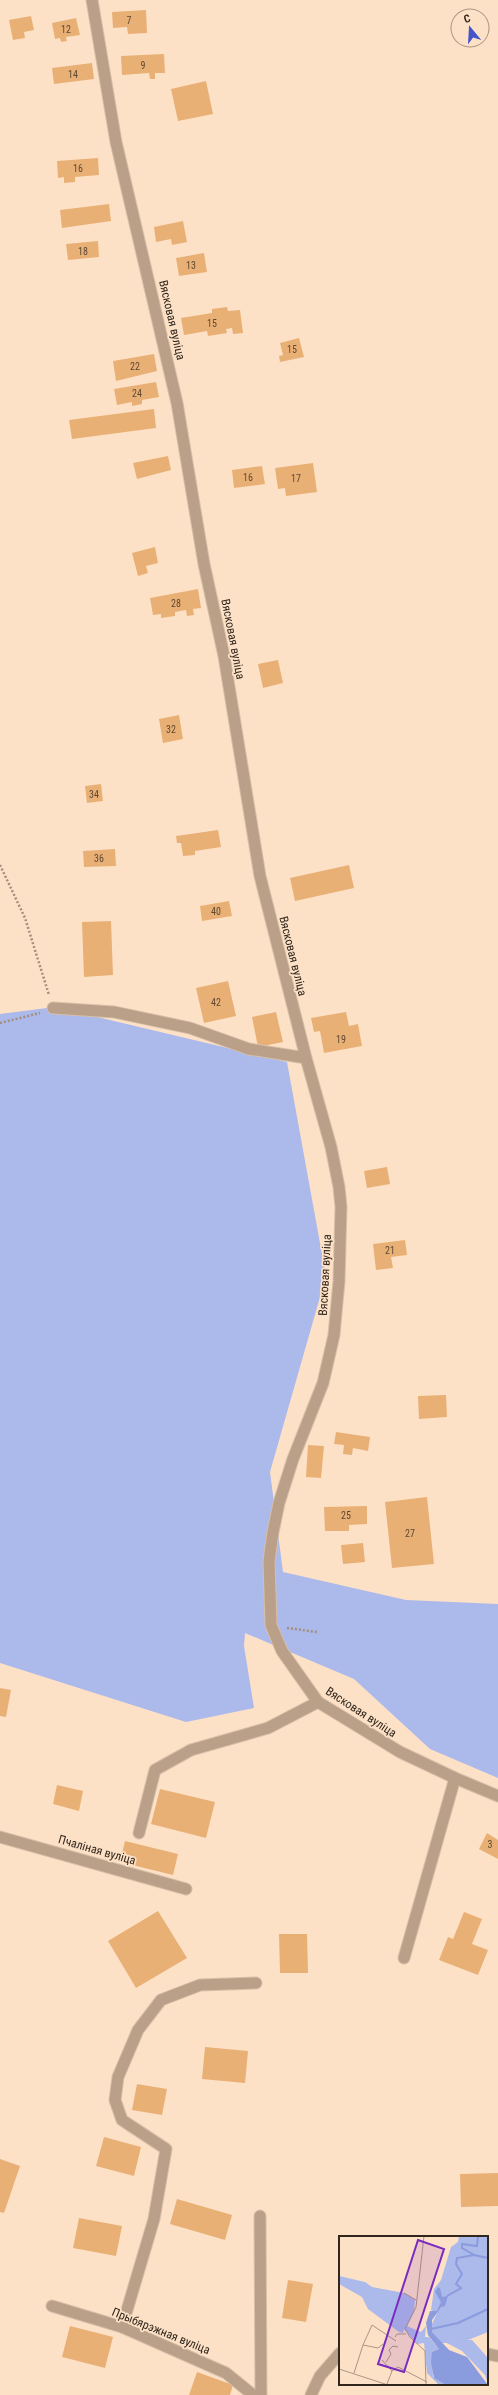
<svg xmlns="http://www.w3.org/2000/svg" width="498" height="2395" font-family="'Roboto Condensed',sans-serif">
	<rect width="100%" height="100%" fill="#fde1c7"/>
	<path fill="#abb9eb" d="M55 1007 287 1062 326 1276 270 1472 283 1572 406 1600 498 1604V1778L430 1749 354 1679 245 1633 244 1646 254 1708 186 1722 0 1663V1014Z"/>
	<path fill="#e9b076" d="M146 10 147 33 128 34 127 27 113 28 112 12Z
		M31 16 34 30 24 32 25 38 13 40 9 20Z
		M76 18 80 35 66 37 67 41 61 42 60 38 55 39 52 23Z
		M164 54 165 73H155V79H150L149 73 122 75 121 56Z
		M92 63 94 79 54 84 52 68Z
		M206 81 213 114 178 121 171 89Z
		M98 158 99 175 75 177V182L64 183V177L58 178 57 161Z
		M109 204 111 221 62 228 60 210Z
		M183 221 187 242 172 245 171 239 156 242 154 227Z
		M98 241 99 257 68 260 66 244Z
		M204 253 207 272 179 276 176 258Z
		M227 307 228 311 240 310 243 333 233 334 232 328 226 329 227 333 208 336 207 331 184 335 181 318 212 313V309Z
		M299 338 304 357 280 362 279 356 283 355 280 343Z
		M154 354 157 371 116 381 113 361Z
		M156 382 159 397 142 400V404L132 406V402L117 405 114 389Z
		M154 409 156 428 72 439 69 420Z
		M168 456 171 470 137 479 133 463Z
		M313 463 317 492 286 496 285 488 278 489 275 468Z
		M262 466 265 484 234 488 232 470Z
		M155 547 158 563 146 566 148 573 138 576 132 553Z
		M198 589 201 608 193 609 194 615 187 616 186 610 175 612V616L161 618V614L153 615 150 598Z
		M278 660 283 683 263 688 258 664Z
		M179 715 183 739 163 743 159 719Z
		M101 784 103 801 87 803 85 786Z
		M218 830 221 847 195 851V855L183 856 181 843H177L176 836Z
		M115 849 116 866 84 867 83 851Z
		M349 865 354 888 295 901 290 878Z
		M229 901 232 916 202 921 200 906Z
		M111 921 113 975 84 977 82 922Z
		M228 981 236 1016 204 1023 196 988Z
		M276 1012 283 1042 258 1047 252 1017Z
		M346 1012 349 1026 358 1024 362 1046 324 1053 320 1031 314 1032 311 1018Z
		M387 1167 390 1184 367 1188 364 1171Z
		M405 1240 407 1255 391 1257 393 1268 376 1270 373 1244Z
		M446 1395 447 1417 419 1419 418 1396Z
		M336 1432 370 1437 368 1451 353 1448 352 1455 343 1454 344 1445 334 1444Z
		M308 1445 324 1446 321 1478 306 1477Z
		M427 1497 434 1564 392 1568 385 1502Z
		M367 1506V1524L349 1525V1531H325L324 1507Z
		M363 1543 365 1562 343 1564 341 1545Z
		M0 1688 11 1690 6 1717 0 1716Z
		M57 1785 83 1791 79 1811 53 1804Z
		M160 1789 215 1802 206 1838 151 1824Z
		M487 1833 498 1840V1859L479 1849Z
		M125 1841 178 1854 173 1875 120 1862Z
		M158 1911 187 1958 136 1988 108 1941Z
		M464 1912 482 1919 472 1944 488 1950 478 1975 439 1960 448 1937 453 1939Z
		M279 1934H307L308 1973H280Z
		M205 2047 248 2051 245 2083 202 2079Z
		M137 2084 167 2089 162 2115 132 2110Z
		M104 2137 141 2147 134 2176 96 2166Z
		M0 2159 20 2166 4 2213 0 2212Z
		M498 2173V2206L461 2207 460 2174Z
		M177 2199 232 2215 225 2240 170 2224Z
		M79 2218 122 2226 116 2256 73 2248Z
		M288 2280 313 2284 306 2322 282 2318Z
		M70 2326 113 2337 105 2368 62 2357Z
		M197 2372 233 2385 230 2395H189Z"/>
	<g fill="none" stroke-linecap="round" stroke-linejoin="round">
		<defs>
			<path id="service" d="M139 1833 155 1770 191 1750 268 1728 318 1702
				M404 1958 455 1778
				M260 2216 261 2395
				M122 2327 154 2219 166 2149 122 2120 115 2100 118 2077 138 2030 161 2000 200 1985 256 1983"/>
			<path id="minor" d="M92 0 116 142 177 403 204 564 224 656 260 876 306 1058 331 1147 339 1187 341 1207 339 1281 334 1335 323 1383 293 1459 279 1503 273 1532 269 1561 271 1625 282 1651 318 1702 400 1752 455 1778 498 1796
				M53 1008 114 1012 190 1028 249 1049 306 1058
				M0 1837 186 1889
				M52 2306 122 2327 226 2373 253 2395
				M487 2354 498 2356
				M311 2395 320 2376 340 2353"/>
		</defs>
		<use href="#service" stroke="#d8bfa8" stroke-width="13"/>
		<use href="#minor" stroke="#d8bfa8" stroke-width="13"/>
		<path stroke="#a38f7c" stroke-width="2.5" stroke-dasharray="2 2" stroke-linecap="butt" d="M0 865 25 918 49 995
			M0 1023 40 1013
			M287 1628 317 1632"/>
		<use href="#service" stroke="#baa088" stroke-width="11"/>
		<use href="#minor" stroke="#baa088" stroke-width="11"/>
	</g>
	<g text-anchor="middle" stroke-width="3.5" stroke-linejoin="round" paint-order="stroke">
		<g font-size="10" fill="#5e4832">
			<text x="129" y="24">7</text>
			<text x="66" y="33">12</text>
			<text x="143" y="69">9</text>
			<text x="73" y="78">14</text>
			<text x="78" y="172">16</text>
			<text x="83" y="255">18</text>
			<text x="191" y="269">13</text>
			<text x="212" y="327">15</text>
			<text x="292" y="353">15</text>
			<text x="135" y="370">22</text>
			<text x="137" y="397">24</text>
			<text x="248" y="481">16</text>
			<text x="296" y="482">17</text>
			<text x="176" y="607">28</text>
			<text x="171" y="733">32</text>
			<text x="94" y="798">34</text>
			<text x="99" y="862">36</text>
			<text x="216" y="915">40</text>
			<text x="216" y="1006">42</text>
			<text x="341" y="1043">19</text>
			<text x="390" y="1254">21</text>
			<text x="346" y="1519">25</text>
			<text x="410" y="1537">27</text>
			<text x="490" y="1848">3</text>
		</g>
		<g font-size="12" fill="#30261c" stroke="#fde1c7">
			<text transform="translate(172 320) rotate(77)" y="4">Вясковая вуліца</text>
			<text transform="translate(233 639) rotate(79)" y="4">Вясковая вуліца</text>
			<text transform="translate(293 956) rotate(76)" y="4">Вясковая вуліца</text>
			<text transform="translate(325 1275) rotate(-87)" y="4">Вясковая вуліца</text>
			<text transform="translate(361 1712) rotate(33)" y="4">Вясковая вуліца</text>
			<text transform="translate(97 1850) rotate(16)" y="4">Пчаліная вуліца</text>
			<text transform="translate(161 2331) rotate(22)" y="4">Прыбярэжная вуліца</text>
		</g>
	</g>
	<g transform="translate(339 2236)">
		<rect width="149" height="149" fill="#fde1c7"/>
		<path d="M120 0H149V96L129 104H133L149 122V147L146 139 123 115 108 107H103L93 96 92 90 98 77 92 74 95 53 102 44 112 11 119 6ZM0 40 26 46 33 51 65 57 76 64 75 76 68 90 82 96 87 90 86 101H90L100 113 93 116 94 141 107 149H100L88 137 85 107 78 108 65 93 64 97 60 96 29 73 23 61 0 48Z" fill="#abb9eb"/>
		<path d="M99 51 101 52 103 61 109 60 106 70 102 71 93 84V96L110 114 128 121 149 149H107L95 142 92 126 93 116 100 113 89 99 87 87 91 75H98L102 66 96 56Z" fill="#8a9bde"/>
		<path fill="none" stroke="#8a9bde" stroke-width="2" d="M135 19 149 22M108 60 122 52 117 48 123 38 117 28 118 22 135 19 123 12V8L138 10 139 0M92 93 119 87 149 73"/>
		<path fill="none" stroke="#ab9683" stroke-width="1" d="M85 0 77 71 66 93 71 101 86 115 87 149M65 57 77 64M56 101 58 98H67M24 109 33 89 57 105M43 124 53 135M47 126 52 118 50 114 54 110 59 111M0 133 49 149M53 135 59 131 88 146M15 137 24 109 39 112 44 108M48 148 53 135"/>
		<path fill="#7b2cbf" fill-opacity="0.15" stroke="#7b2cbf" stroke-width="2" d="M79 4 105 13 65 136 39 128Z"/>
		<rect width="149" height="149" fill="none" stroke="#30261c" stroke-width="2"/>
	</g>
	<g transform="translate(470 28) rotate(342)"><circle r="19" fill="#fde1c7" stroke="#ab9683"/>
	<path d="M0-3L7 15L0 10L-7 15Z" fill="#4554c8"/>
	<text y="-6" font-size="11" font-weight="bold" text-anchor="middle" fill="#30261c">С</text>
	</g>
</svg>
